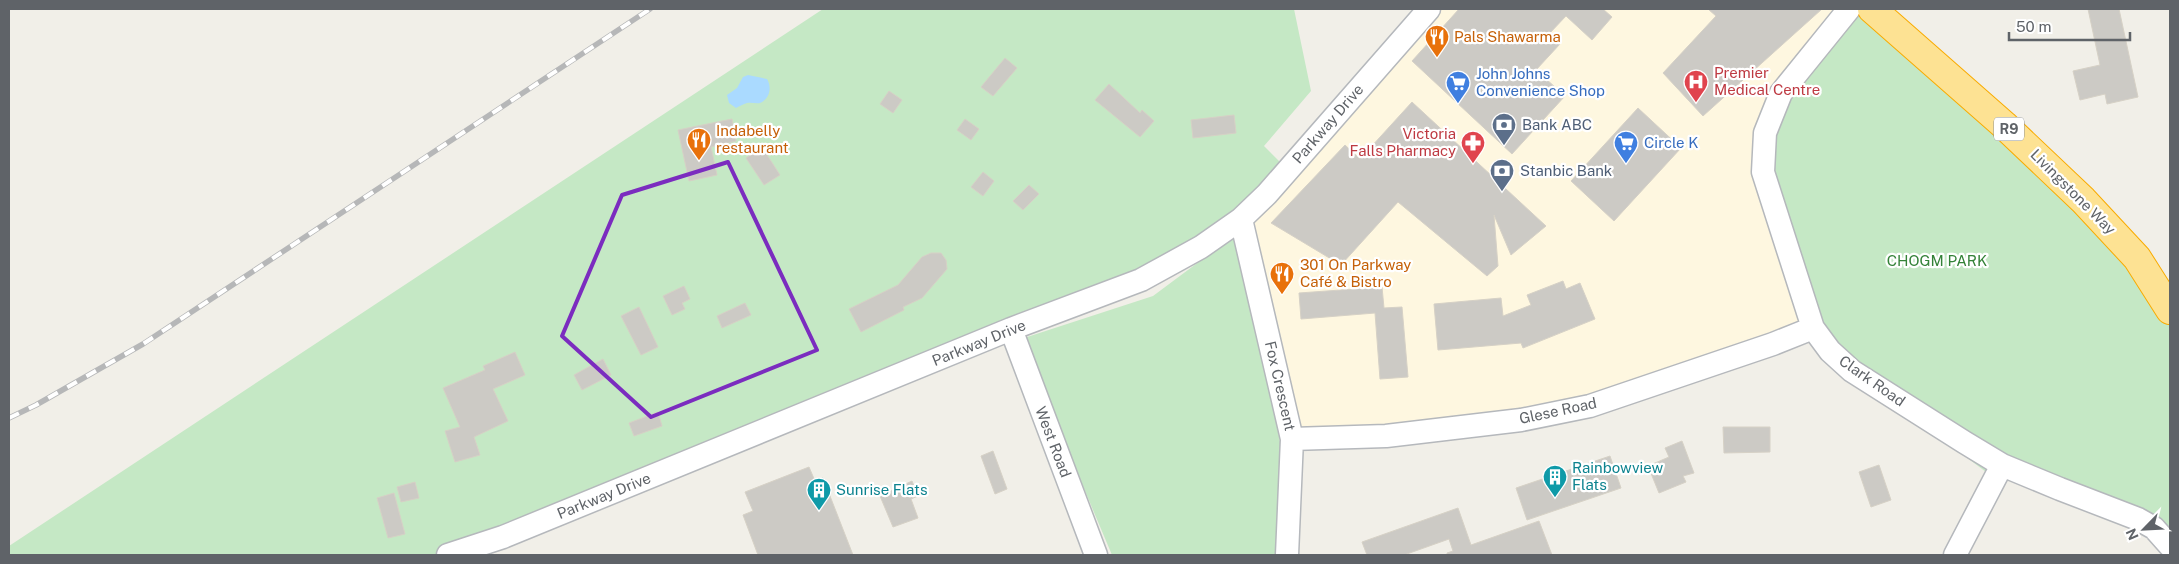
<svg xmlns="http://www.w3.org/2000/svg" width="2179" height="564" font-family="'Public Sans',sans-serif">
	<rect width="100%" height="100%" fill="#f1efe8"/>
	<path fill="#fef7e0" d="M1429 9H1849L1813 328 1590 406 1292 439 1241 219Z"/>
	<path fill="#c5e8c5" d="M823 9H1294L1311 91 1264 146 1283 165 1237 221 1129 282 494 537 433 555H9V546Z
		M1848 9H1867L2082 206 2170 320V555H2164L2157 542 2095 512 1986 472 1852 371 1813 328 1765 133Z
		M1239 232 1282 452 1278 555H1112L1021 339 1153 296Z"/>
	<path fill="#aadaff" d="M748 75 767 79C772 87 770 99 760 103 756 104 751 102 747 103 743 104 740 106 736 108L729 103 727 95 737 88 743 77Z"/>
	<path fill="#cccac5" stroke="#d6d1c6" d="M1459 9H1603L1612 17 1592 40 1566 16 1549 34 1560 44 1536 70 1565 96 1512 154 1412 61Z
		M1708 9H1822L1703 116 1663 73 1716 16Z
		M2088 9H2119L2138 97 2107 104 2105 94 2080 100 2073 71 2100 65Z
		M1005 58 1017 68 993 96 981 87Z
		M1109 84 1140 113 1142 110 1154 121 1140 137 1095 100Z
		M889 91 902 100 893 113 880 104Z
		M1412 102 1546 226 1511 255 1494 215 1498 266 1487 276 1398 202 1341 265 1271 223 1345 145 1360 159Z
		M1638 108 1681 148 1614 221 1571 181Z
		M1234 115 1236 133 1193 138 1191 120Z
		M732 119 736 141 711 147 717 175 689 181 678 130Z
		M965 119 979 129 971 140 957 130Z
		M762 147 780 175 764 185 746 158Z
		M983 172 994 181 983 196 971 187Z
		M1029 185 1039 194 1023 210 1013 201Z
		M931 253H941L946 260 947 269 922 298 903 307 904 310 861 332 849 309 898 285 922 257Z
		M1563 281 1566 289 1580 283 1595 319 1523 348 1521 343 1438 350 1434 304 1501 298 1503 316 1531 305 1527 295Z
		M684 286 690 299 682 303 685 309 672 315 663 296Z
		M1382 287 1384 308 1402 307 1408 377 1380 379 1375 313 1301 319 1299 293Z
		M745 303 751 315 722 328 717 316Z
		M639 307 658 347 641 355 621 316Z
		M515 352 525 375 493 389 508 421 474 437 480 455 455 462 445 431 460 427 443 388 485 370 483 366Z
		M603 359 611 375 582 390 574 375Z
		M658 412 662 426 634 436 629 423Z
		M1723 427H1770V452L1724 453Z
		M1682 441 1694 473 1683 476 1686 482 1659 493 1648 466 1669 457 1665 448Z
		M993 451 1007 489 995 494 981 456Z
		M1610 456 1621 488 1527 520 1516 488Z
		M1879 465 1891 500 1871 507 1859 472Z
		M809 467 815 481 823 478 853 555H758L743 515 753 511 745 492Z
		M912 481 918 496 911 499 918 518 893 527 880 496Z
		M415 482 419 498 401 502 397 487Z
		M394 493 405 534 388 538 377 498Z
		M1458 508 1471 545 1539 521 1552 555H1447V553L1453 551 1449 539 1404 555H1367L1362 542Z"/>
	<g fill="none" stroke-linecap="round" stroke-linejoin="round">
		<defs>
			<path id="minor" d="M1849 9 1781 93 1765 133 1763 172 1813 328 1830 351 1852 371 1964 442 2002 465 2060 489 2138 519 2154 528 2170 546
				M1241 219 1292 439 1287 555
				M1011 329 1096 555
				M1292 439 1386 436 1521 420 1590 406 1773 344 1813 328
				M448 555 503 537 1011 329 1141 280 1201 247 1241 219 1267 194 1429 9
				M1955 555 2002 465"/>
			<path id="highway" d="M1872 9 2004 125 2083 200 2137 258 2170 310"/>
		</defs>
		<use href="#minor" stroke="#b5b8bc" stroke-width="25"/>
		<use href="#highway" stroke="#f9ab00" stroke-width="30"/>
		<use href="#minor" stroke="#fff" stroke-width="22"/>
		<use href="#highway" stroke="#fde293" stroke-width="28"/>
		<defs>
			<path id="rail" d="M9 418 36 405 143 344 650 9"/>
		</defs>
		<use href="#rail" stroke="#b6b7b8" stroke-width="5.5"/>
		<use href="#rail" stroke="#fff" stroke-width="4" stroke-dasharray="11" stroke-linecap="butt"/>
	</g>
	<path fill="none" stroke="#7b2cbf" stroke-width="4" stroke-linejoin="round" d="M728 162 817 350 651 417 562 336 622 195Z"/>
	<defs>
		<symbol id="restaurant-pin" viewBox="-11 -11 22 30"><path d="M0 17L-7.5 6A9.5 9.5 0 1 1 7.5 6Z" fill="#e8710a" stroke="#fff"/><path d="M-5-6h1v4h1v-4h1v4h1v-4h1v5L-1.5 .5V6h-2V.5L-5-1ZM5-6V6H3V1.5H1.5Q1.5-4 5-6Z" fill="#fff"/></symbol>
		<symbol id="hospital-pin" viewBox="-11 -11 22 30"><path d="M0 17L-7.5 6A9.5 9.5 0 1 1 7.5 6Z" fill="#e0444e" stroke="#fff"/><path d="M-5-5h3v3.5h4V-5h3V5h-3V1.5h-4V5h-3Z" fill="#fff"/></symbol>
		<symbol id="supermarket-pin" viewBox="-11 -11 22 30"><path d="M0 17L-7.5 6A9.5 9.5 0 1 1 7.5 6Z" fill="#3f7fe0" stroke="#fff"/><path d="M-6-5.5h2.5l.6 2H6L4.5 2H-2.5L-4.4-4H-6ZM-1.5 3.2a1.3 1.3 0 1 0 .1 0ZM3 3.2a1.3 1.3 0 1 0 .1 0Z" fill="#fff"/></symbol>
		<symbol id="bank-pin" viewBox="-11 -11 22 30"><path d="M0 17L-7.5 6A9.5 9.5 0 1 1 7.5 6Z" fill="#5c6f8a" stroke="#fff"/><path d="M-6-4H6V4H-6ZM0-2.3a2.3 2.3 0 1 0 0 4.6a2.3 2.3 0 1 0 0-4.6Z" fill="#fff"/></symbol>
		<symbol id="pharmacy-pin" viewBox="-11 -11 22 30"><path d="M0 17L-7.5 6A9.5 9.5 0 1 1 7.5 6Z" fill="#e0444e" stroke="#fff"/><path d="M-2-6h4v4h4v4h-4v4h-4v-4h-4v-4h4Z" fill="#fff"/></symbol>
		<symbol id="building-pin" viewBox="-11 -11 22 30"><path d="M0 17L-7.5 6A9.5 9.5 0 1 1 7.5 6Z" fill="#0f9aa8" stroke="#fff"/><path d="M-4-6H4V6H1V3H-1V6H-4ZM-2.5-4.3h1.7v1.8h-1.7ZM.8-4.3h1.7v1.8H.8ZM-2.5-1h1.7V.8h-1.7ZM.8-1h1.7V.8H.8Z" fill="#fff"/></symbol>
	</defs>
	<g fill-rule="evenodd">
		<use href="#restaurant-pin" x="1423" y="23" width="28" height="38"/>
		<use href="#hospital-pin" x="1682" y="68" width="28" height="38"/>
		<use href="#supermarket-pin" x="1444" y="69" width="28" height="38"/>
		<use href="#bank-pin" x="1490" y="111" width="28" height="38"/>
		<use href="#restaurant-pin" x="685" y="126" width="28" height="38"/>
		<use href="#pharmacy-pin" x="1459" y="129" width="28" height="38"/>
		<use href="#supermarket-pin" x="1612" y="129" width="28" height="38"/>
		<use href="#bank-pin" x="1488" y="157" width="28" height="38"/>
		<use href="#restaurant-pin" x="1268" y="260" width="28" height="38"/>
		<use href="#building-pin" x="1541" y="463" width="28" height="38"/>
		<use href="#building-pin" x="805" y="476" width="28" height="38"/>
	</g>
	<g text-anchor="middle" stroke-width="4.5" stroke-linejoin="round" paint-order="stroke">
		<rect fill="#fff" stroke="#8f9295" stroke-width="1" x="1994" y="117.5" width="30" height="23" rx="4"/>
		<g font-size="14" font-weight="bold" fill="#5f6368">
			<text x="2009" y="134">R9</text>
		</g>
		<g font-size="15" fill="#c56008" stroke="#fff" text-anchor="start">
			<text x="1454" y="42">Pals Shawarma</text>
			<text x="716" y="136">Indabelly<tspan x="716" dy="17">restaurant</tspan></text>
			<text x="1300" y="270">301 On Parkway<tspan x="1300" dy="17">Café &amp; Bistro</tspan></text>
		</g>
		<g font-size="15" fill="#be3a42" stroke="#fff" text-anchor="start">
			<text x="1714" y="78">Premier<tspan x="1714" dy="17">Medical Centre</tspan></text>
			<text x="1456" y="139" text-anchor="end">Victoria<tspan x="1456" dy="17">Falls Pharmacy</tspan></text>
		</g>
		<g font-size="15" fill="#366cbe" stroke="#fff" text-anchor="start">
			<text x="1476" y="79">John Johns<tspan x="1476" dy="17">Convenience Shop</tspan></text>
			<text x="1644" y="148">Circle K</text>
		</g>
		<g font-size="15" fill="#5f6368" stroke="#fff">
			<text transform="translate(1328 124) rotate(-49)" y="5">Parkway Drive</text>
			<text transform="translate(2073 192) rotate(45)" y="5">Livingstone Way</text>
			<text transform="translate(979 343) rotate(-22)" y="5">Parkway Drive</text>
			<text transform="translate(1872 381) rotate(35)" y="5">Clark Road</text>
			<text transform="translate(1280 386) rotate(77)" y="5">Fox Crescent</text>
			<text transform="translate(1558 411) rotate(-12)" y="5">Glese Road</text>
			<text transform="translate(1053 442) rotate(69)" y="5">West Road</text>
			<text transform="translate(604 496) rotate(-22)" y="5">Parkway Drive</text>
		</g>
		<g font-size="15" fill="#4e5e75" stroke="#fff" text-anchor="start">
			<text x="1522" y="130">Bank ABC</text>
			<text x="1520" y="176">Stanbic Bank</text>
		</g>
		<g font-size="15" fill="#348238" stroke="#fff">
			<text x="1937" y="266">CHOGM PARK</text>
		</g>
		<g font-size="15" fill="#0d838f" stroke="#fff" text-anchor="start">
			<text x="1572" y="473">Rainbowview<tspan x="1572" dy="17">Flats</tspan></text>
			<text x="836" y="495">Sunrise Flats</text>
		</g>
	</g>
	<rect width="2179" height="564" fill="none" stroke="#5f6368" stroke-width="20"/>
	<g transform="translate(2144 529) rotate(246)" stroke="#ffffff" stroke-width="4" paint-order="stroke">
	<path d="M0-4L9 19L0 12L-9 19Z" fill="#5f6368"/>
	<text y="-8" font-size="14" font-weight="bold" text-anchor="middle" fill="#5f6368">N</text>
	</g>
	<path d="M2009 32v8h121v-8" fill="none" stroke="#5f6368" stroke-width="2.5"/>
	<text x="2016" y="32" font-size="15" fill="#5f6368" stroke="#ffffff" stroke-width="4" paint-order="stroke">50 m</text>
</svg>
